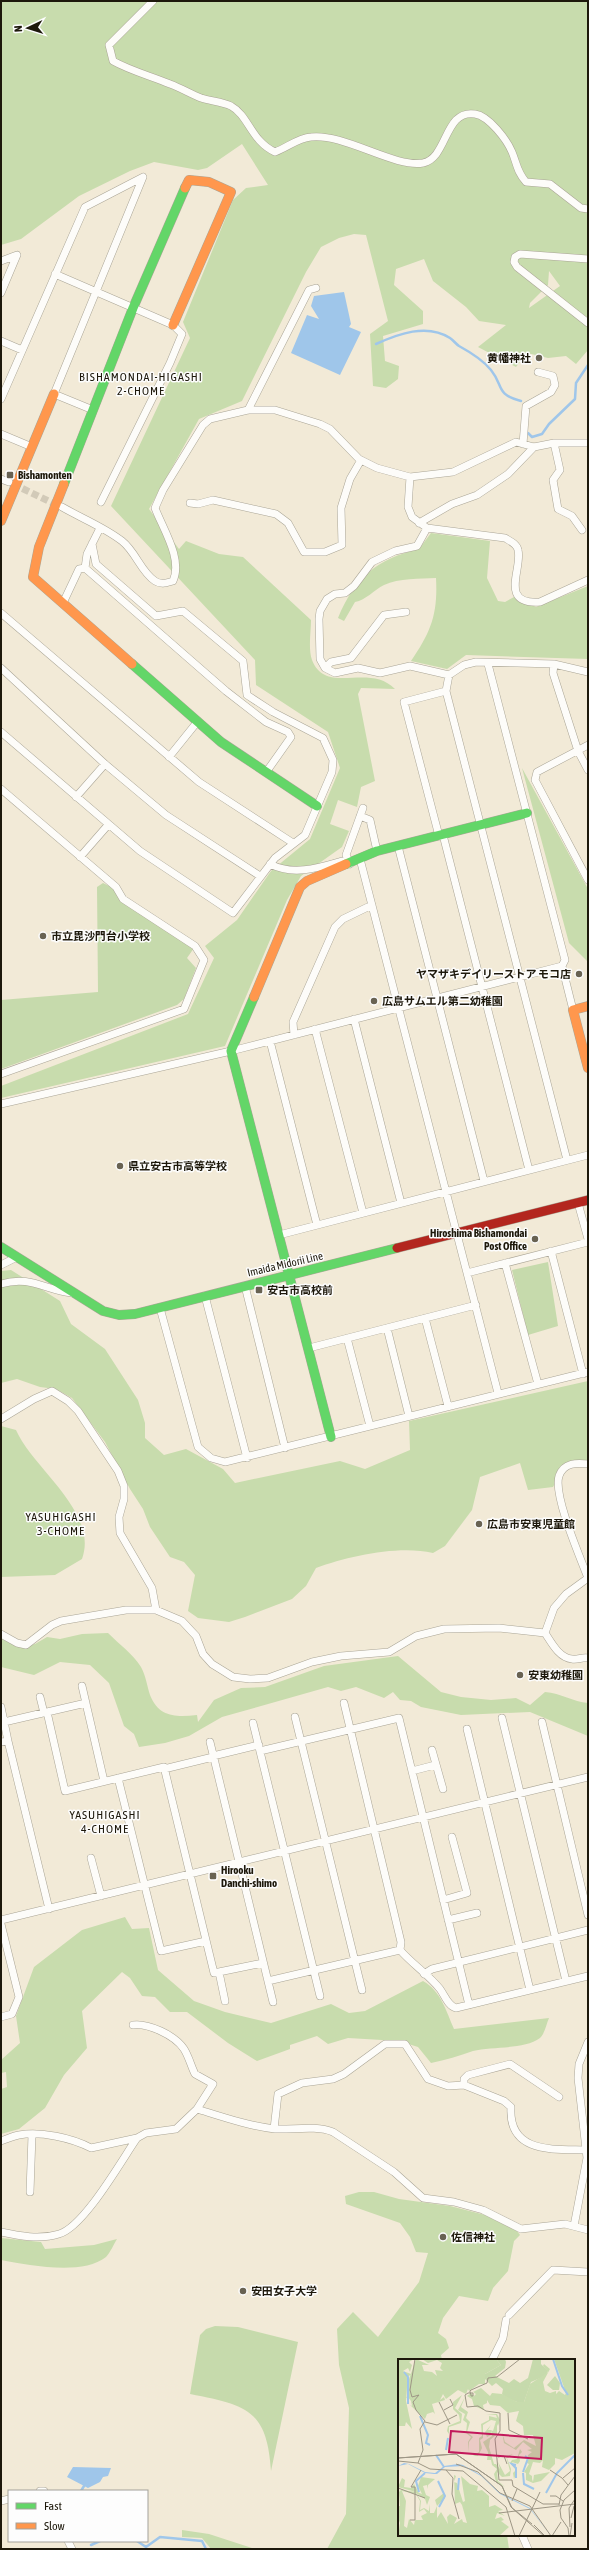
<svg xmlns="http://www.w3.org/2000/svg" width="589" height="2550" font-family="'Asap Condensed','Noto Sans JP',sans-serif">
	<rect width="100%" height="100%" fill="#f2ead7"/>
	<path fill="#c6daac" d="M103 883 115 889 120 901 194 948 187 958 196 968 184 999 177 1005 1 1069V1000L98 992 97 887Z
		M548 1262 558 1326 528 1335 512 1270Z
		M215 2326 238 2327 298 2342 271 2471C267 2409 246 2405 190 2394L200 2335 206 2329Z"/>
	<path fill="#c8dcad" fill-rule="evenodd" d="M1 1H588V350L576 364 566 356 548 358 527 353 516 367 478 347 506 325 479 321 466 307 433 281 424 259 396 269 394 285 423 311V324L383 336 385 361 399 366 398 379 386 388 373 386 370 334 388 321 366 235 354 234 339 238 321 247 306 272 242 401 199 419 149 509 179 549 186 541 219 554 243 557 311 620C311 631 308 649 312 660 326 696 369 662 395 689L361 688 358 694 375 781 361 787 357 807 338 800 330 824 349 831 342 847 301 876 287 900 225 1046 1 1098V1086L188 1014 214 958 205 946 237 920 271 871 310 839 340 768 328 732 256 685 255 660 111 506 190 338 183 322 233 200 246 188 268 185 242 144 207 168 198 170 154 162 130 171 79 196 21 239 1 245ZM549 271 560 286 529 308 530 303 548 285Z
		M431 533 490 541 487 578 498 601 505 602 514 597 536 607 588 586V659L466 655 447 669 411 661C431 632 438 614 436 578 420 579 399 578 384 585 374 590 366 600 355 602L344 621 338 618C355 577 377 559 419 549Z
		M522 768 588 889V962L569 943Z
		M11 1270 60 1301 71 1324 105 1349 138 1400 145 1423V1438L164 1455 186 1449 223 1469 235 1483 340 1461 365 1469 410 1450 409 1421 588 1381V1461L579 1460 567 1462 553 1487 528 1490 520 1463 480 1477 472 1510 445 1546 433 1553C399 1545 349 1556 316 1568L306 1586 292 1599 245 1617 229 1622 198 1618 188 1611 195 1575 184 1562 170 1557 150 1527 143 1509 130 1489 105 1442 72 1398 56 1389 40 1387 17 1379 1 1383V1271Z
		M1 1426 16 1430C33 1469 99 1512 82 1559L55 1575 1 1577Z
		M108 1633C119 1644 133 1654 141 1667 146 1676 147 1686 150 1695 159 1718 177 1717 197 1715L198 1722 214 1700 241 1688 265 1687 324 1666 398 1656 441 1692 461 1697 491 1700 516 1698 530 1705 545 1692C561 1693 573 1702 588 1703V1736L530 1712 461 1715 421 1707 411 1701 400 1700 393 1692 384 1698 356 1687 341 1691 328 1687 222 1717 189 1736 165 1743 139 1747 134 1734 124 1726 109 1683 90 1665 60 1662 34 1675 1 1667V1637L17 1647 35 1644 47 1637 60 1639 82 1634Z
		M125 1917 132 1929 149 1928 158 1970 194 2001 225 2012 271 2023 331 2004 349 2013 365 2011 423 1981C441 1991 446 2011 454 2029L549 2018C546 2025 545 2033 540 2038 524 2050 492 2046 473 2051 459 2056 446 2060 431 2063L418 2047 399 2041 348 2038 328 2044 317 2036 290 2045V2049L257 2061 228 2043 187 2012H170L155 1997 142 1996 130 1978 122 1972 82 2011 87 2048 64 2075 45 2108 19 2129 1 2134V2089L7 2087 6 2072 1 2073V2060L20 2043 16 2016 34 1967 82 1930Z
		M359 2192H374L399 2199 450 2206 493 2217 517 2231 520 2235 514 2241 508 2271 493 2288 488 2301 459 2296 443 2318 438 2333 446 2339 449 2348 441 2355 442 2360H399V2535H507L509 2549H327L346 2514 349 2408 339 2365 337 2329 353 2312 378 2337 419 2282 428 2253 416 2252 410 2237 400 2223 346 2204 345 2196Z
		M1 2238 41 2242 45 2249 94 2245 117 2239C114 2244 110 2253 106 2257 82 2276 29 2265 1 2260Z
		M182 2530 209 2534 255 2549H211L202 2538 182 2537Z"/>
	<path fill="#9fc6ea" d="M344 292 351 324 349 327 361 332 340 375 291 353 307 315 319 319 311 306 314 296Z
		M73 2467 111 2468 108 2476 103 2477 100 2482 88 2488 67 2477Z"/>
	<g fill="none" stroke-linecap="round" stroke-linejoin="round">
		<path stroke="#9fc6ea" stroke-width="2.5" d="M376 344C398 334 427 323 450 338 453 340 456 344 459 346 470 352 483 360 491 370 504 386 495 394 521 401
			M528 433 532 437 542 434 549 424 575 399 576 383 588 365
			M81 2491 84 2486
			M137 2541 146 2547 160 2537 202 2541 206 2549
			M91 2545 100 2541"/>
		<path stroke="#d2cab8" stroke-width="7" stroke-dasharray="7 3.5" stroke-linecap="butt" d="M13 484 59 506"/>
		<defs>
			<path id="street" d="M153 1 109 45 113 61C131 71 151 76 170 84 181 88 191 94 201 98 210 101 223 102 231 106 249 116 251 141 275 152 288 147 298 138 311 137 344 133 394 168 423 163 448 158 444 109 475 114 489 116 507 140 512 152 517 164 517 172 526 182L550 184 581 208 588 209
				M588 259 520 254 515 257 514 262 517 267 588 323
				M1 261 17 255 1 293
				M55 274 173 325 182 334 170 363 101 502
				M1 341 22 350
				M1 399 85 207 143 177 54 394 93 410
				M248 410 309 290 316 288
				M1 434 32 447
				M554 443 560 470 553 480 558 509 572 516 582 530
				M523 444 526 406 551 392 555 385 553 376 538 372
				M410 477 408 507 412 517 427 528 505 538C510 541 517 544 518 550 523 568 498 605 540 602L588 580
				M1 479 9 482
				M190 503 198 504 213 500 276 514 288 523 304 552H325L342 545 341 508 350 479 361 460
				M62 507C81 518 104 527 122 541 136 552 141 572 155 581 161 585 166 583 173 581 183 559 163 529 155 508L163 490 203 425 210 419 248 410H275L320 424 330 429 359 459 377 468 410 477 453 472 516 442 534 447 554 443H588
				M419 523 452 504 477 495 508 474 534 447
				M427 528 417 546 395 551 372 562 354 586 345 593 335 594 327 599 320 611 319 619 320 659 325 668 335 673 358 668 380 673 410 666 449 675
				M85 568 87 554 100 528
				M63 603 79 569 85 568 226 691 266 722 288 732 291 737 267 771
				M1 613 199 782 293 843
				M488 664 565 960 562 966 573 1010
				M554 664 553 673 578 751 588 770
				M1 668 105 764 166 815 260 876
				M325 668 331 662 351 658 384 615 406 612
				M1 732 140 851 233 913 275 858 305 835 332 772 333 760 323 738 273 712 247 695 243 661 183 611 156 616 96 564 92 544
				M588 745 537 772 535 780 588 880
				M169 757 198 721
				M1 789 116 887 123 899 195 946 204 960 184 1009 1 1074
				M76 797 105 764
				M360 816 370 820 377 851
				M443 835 529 1170
				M439 836 404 702 446 691
				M398 846 484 1181
				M80 857 108 825
				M360 859 498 1393
				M270 864C293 876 318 868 342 861
				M350 864 346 855 363 808
				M354 1019 401 1203
				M315 1029 363 1213
				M294 1035 293 1022 335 927 343 919 372 905
				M270 1041 317 1225
				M1 1104 231 1051 562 966
				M567 1160 446 691 449 675 464 665 476 662 554 664 588 672
				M578 1203 588 1239
				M279 1235 588 1155
				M551 1251 583 1374
				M505 1263 538 1384
				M1 1265 17 1257
				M467 1273 588 1242
				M1 1284C30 1275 45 1290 72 1293
				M245 1286 285 1448
				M205 1296 247 1458
				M160 1308 198 1447 211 1458 225 1462 588 1372
				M425 1318 448 1406
				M387 1328 409 1416
				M347 1338 370 1426
				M309 1348 476 1305
				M1 1419 34 1399 52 1391 68 1401 78 1411 118 1471 124 1486V1499L119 1517 120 1533 152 1588 156 1610
				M588 1578C580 1557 553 1495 559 1476 564 1462 577 1463 588 1464
				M545 1633 554 1608 566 1594 588 1578
				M545 1633C551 1642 559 1658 572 1659 578 1660 582 1657 588 1658
				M1 1634 17 1643 26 1645 52 1625 61 1621 126 1610H156L182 1621 196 1636 203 1654 212 1664 233 1677 250 1679 268 1678 312 1662 341 1656 389 1652 416 1636 444 1629 499 1628 545 1633
				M82 1686 104 1781
				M40 1697 44 1713
				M344 1703 401 1942 400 1950
				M1 1707 8 1741
				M47 1712 65 1791 164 1767 214 1973 263 1963
				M295 1717 362 1990
				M502 1718 566 1981
				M4 1722 86 1703
				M542 1722 588 1915
				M253 1723 320 1996
				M467 1729 530 1990
				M1 1742 8 1741 49 1909
				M210 1742 273 2002
				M432 1750 443 1789
				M260 1751 399 1718 469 2005
				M213 1756 259 1745
				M164 1769 213 1757
				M412 1771 435 1765
				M118 1778 161 1951 206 1941
				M91 1858 101 1896
				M443 1900 467 1893 452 1837
				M1 1920 588 1777
				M448 1920 477 1913
				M1 1924 19 1997 12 2014 1 2017
				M219 1972 225 2001
				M424 1974 432 1969 588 1930
				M268 1981 400 1950C412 1964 429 1975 440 1989 445 1996 448 2006 456 2008L588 1976
				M133 2025C148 2023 175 2035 184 2049 189 2057 191 2066 195 2074L213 2084 197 2109
				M464 2085V2079L468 2075 510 2064 559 2097
				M274 2129 278 2094 302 2083 333 2079 344 2074 385 2044H405L428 2079 448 2086 464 2085 504 2101 511 2107C508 2154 554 2149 586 2150
				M1 2141C7 2139 13 2136 19 2135 41 2131 72 2138 91 2148L137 2138
				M30 2192 32 2135
				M574 2226 587 2158 578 2078 579 2064 588 2042
				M1 2232C20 2236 39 2240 59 2234 84 2227 121 2161 137 2138L146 2133 176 2129 197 2109C223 2117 249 2126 275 2129 294 2130 315 2125 333 2132L394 2172 423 2198 454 2202 483 2210 521 2229 565 2224 588 2230
				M509 2315 553 2270 588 2272
				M492 2360 503 2338 506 2320
				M40 2491H44
				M1 2501 9 2499
				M522 2535 528 2549
				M68 2541 72 2549"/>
			<path id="fast" d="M64 484 133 308 185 188
				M132 664 221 742 317 806
				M346 864 377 851 527 813
				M254 997 231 1051 331 1437
				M1 1247 103 1311 119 1315 135 1314 397 1248"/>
			<path id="slow" d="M173 325 231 192 209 182 189 180 185 188
				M64 484 39 547 33 577 132 664
				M1 521 54 394
				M254 997 300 887 307 881 346 864
				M588 1006 573 1010 588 1068"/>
			<path id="jam" d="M397 1248 588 1200"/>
		</defs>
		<use href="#street" stroke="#aaa596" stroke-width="8"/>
		<use href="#fast" stroke="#aaa596" stroke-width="10"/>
		<use href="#slow" stroke="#aaa596" stroke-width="10"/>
		<use href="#jam" stroke="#aaa596" stroke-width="10"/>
		<use href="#street" stroke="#fdfcf9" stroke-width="7"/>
		<use href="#fast" stroke="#63d668" stroke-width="9"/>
		<use href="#slow" stroke="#ff974d" stroke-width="9"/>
		<use href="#jam" stroke="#b3261e" stroke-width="9"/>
	</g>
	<g fill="#686252" stroke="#fdfdfd" stroke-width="1.5">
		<circle cx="539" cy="358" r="4"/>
		<rect x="6" y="471" width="8" height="8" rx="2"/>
		<circle cx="43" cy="936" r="4"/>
		<circle cx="579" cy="974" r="4"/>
		<circle cx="374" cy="1001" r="4"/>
		<circle cx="120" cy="1166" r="4"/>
		<circle cx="535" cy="1239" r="4"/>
		<rect x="255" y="1286" width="8" height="8" rx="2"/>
		<circle cx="479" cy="1524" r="4"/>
		<circle cx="520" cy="1675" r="4"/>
		<rect x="209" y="1872" width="8" height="8" rx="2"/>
		<circle cx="443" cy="2237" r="4"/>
		<circle cx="243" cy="2291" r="4"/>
	</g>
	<g text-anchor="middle" stroke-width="3" stroke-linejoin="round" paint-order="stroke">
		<g font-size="11" font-weight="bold" fill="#1d180b" stroke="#fdfdfd" text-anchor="start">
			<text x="531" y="362" text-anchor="end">黄幡神社</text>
			<text x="18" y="479">Bishamonten</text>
			<text x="51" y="940">市立毘沙門台小学校</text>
			<text x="571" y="978" text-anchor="end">ヤマザキデイリーストア モコ店</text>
			<text x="382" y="1005">広島サムエル第二幼稚園</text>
			<text x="128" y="1170">県立安古市高等学校</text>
			<text x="527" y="1237" text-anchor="end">Hiroshima Bishamondai<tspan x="527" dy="13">Post Office</tspan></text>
			<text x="267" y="1294">安古市高校前</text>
			<text x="487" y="1528">広島市安東児童館</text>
			<text x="528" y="1679">安東幼稚園</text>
			<text x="221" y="1874">Hirooku<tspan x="221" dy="13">Danchi-shimo</tspan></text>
			<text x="451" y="2241">佐信神社</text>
			<text x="251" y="2295">安田女子大学</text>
		</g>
		<g font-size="11" fill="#1d180b" stroke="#fdfdfd">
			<text transform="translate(285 1264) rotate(-13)" y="4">Imaida Midorii Line</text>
		</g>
		<g font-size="12" letter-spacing="1" fill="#1d180b" stroke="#fdfdfd">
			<text x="141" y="381">BISHAMONDAI-HIGASHI<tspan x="141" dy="14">2-CHOME</tspan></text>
			<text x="61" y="1521">YASUHIGASHI<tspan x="61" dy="14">3-CHOME</tspan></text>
			<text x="105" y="1819">YASUHIGASHI<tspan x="105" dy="14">4-CHOME</tspan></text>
		</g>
	</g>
	<g transform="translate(398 2359)">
		<rect width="177" height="177" fill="#f2ead7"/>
		<path d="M98 0H107L108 3 107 9 97 17 111 24 116 20 122 24 130 19 135 0H143V5L150 12 147 17 133 23 126 43H119L109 39 104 35 105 30 98 24 94 27 87 20V15L103 6ZM157 17 162 24 161 31H155L149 26Z" fill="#c6daac"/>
		<path d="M0 0H16L11 3 14 6 12 13 10 9 5 12 13 15 9 19V26L18 0 31 6H24L26 12 34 13 39 17 37 11 45 12 42 9 44 4 39 1 30 4 24 0H98L103 6 87 15V25H81L71 32 70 30 68 35 60 31 48 40 45 35 42 41 46 38 47 41 34 45 37 55 35 53 29 55 27 60 12 46 14 47 13 42 10 38 8 39 11 34 9 29 8 42 14 70 8 63 7 67H0ZM156 0H177V94L164 101 157 99V105L151 111 144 108 145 101 142 104 135 103 131 115 134 117V120L135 123 136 116 152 113 143 122 135 124 128 121V114L126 113 131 105 129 104 130 96 134 93 129 91 134 90 125 83 118 91 106 84 104 73 107 83 116 89 126 81 138 87 135 76H126L125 67 118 62 121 52 110 54 102 47 92 46 89 41V44L85 46 86 51 76 47 74 40 69 37 73 34 76 37 78 35 75 33 83 29 92 37 94 34 104 35 119 43H126L132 25 150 13 145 7 146 5 152 10 145 23 147 32 152 34 158 32V35L161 32 167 36 168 34ZM64 36 57 49 64 55 63 64 51 68V75L49 72 50 67 62 62 61 56 55 50V43ZM67 38 63 48 70 53 68 59 72 63 69 73 75 78 71 83 70 93V83L73 78 68 74 69 64 65 61 67 55 60 51ZM88 55H99L102 61 100 67 99 65V75L92 81 91 88 96 105H98L102 110 100 103 107 116 112 112 108 97 115 95 109 99 113 110 112 117 104 118 99 113 100 122 107 128 98 123 96 115 99 110 94 106 93 101H89L90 93 85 83 94 77 93 71V76L89 78 87 73 93 66 90 71H93L95 72 98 62 93 61 85 66V79L82 81 84 89 80 97H75L81 93V79L84 77 83 65 91 61V57L99 59 98 56ZM122 90 124 93 121 96 122 102 120 105 114 103 119 112 116 120 115 114 118 111 112 104 114 101 119 100ZM56 116 58 117 56 123 59 124 65 143 67 142 63 117 72 125 80 127 79 132 84 131 91 137V148L97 146 105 151 100 152 107 157 99 154 97 160 103 158 106 161 103 162 111 168 101 177H0L2 164 0 159V147H2L1 133 3 131 18 133 0 128 4 119 7 121 6 128 13 129 16 125 21 134 19 133 24 135 20 127 23 118 37 120 30 126V130L29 126 25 127 28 136 32 138 29 146 27 140 18 134 23 142 22 151 26 149 31 152 32 145V154H36L39 147 37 141 46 134 47 139 39 147V159L43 153 50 165 49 158 52 155 59 159 56 165 64 160 65 163 69 164 64 146 62 143 57 145ZM4 132 18 135 22 142 21 153 26 150 29 154 23 157 25 161H17L16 166 11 160 9 169 6 167 8 142Z" fill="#c8dcad" fill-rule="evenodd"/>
		<path d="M6 104 11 105 27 113 37 114 46 107 60 105 65 106 83 116 102 134 132 149 153 177 132 150 102 135 83 117 65 107 47 108 39 115H36L27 114 10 105 0 107Z" fill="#9fc6ea"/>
		<path fill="none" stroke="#9fc6ea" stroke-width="2" d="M155 0 164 27 170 36M6 13 10 18V45M22 57 30 76 28 84 32 86M48 91 50 79M38 96 46 108M118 106 114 105 118 109V119M125 113 130 99 127 97M125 114 126 125 136 130M40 122 47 137 41 148M60 131 61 119M21 133 18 122 27 114M148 134 159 114 177 96"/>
		<path fill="none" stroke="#9d9685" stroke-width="1" d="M17 0 12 31 14 38 21 36 15 43 18 51 27 62 22 70 25 91 20 104M122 0 99 18 90 19 89 24 73 31 72 32V33L73 36V37H75V34H70L67 36 69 48 80 47 88 52 102 54V72L97 80 101 121H114L115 127 145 145H161M41 43 52 65M46 51 55 46 52 40M110 54 111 71 130 80M27 63 39 66 59 56M100 98 106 97 109 105M0 99 58 95 104 127 113 148 134 165M0 99 58 95 104 127 114 149 146 177M0 102 20 104 32 110 65 112 108 148 117 177M58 105 80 113 102 134 132 147 153 177M48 111 55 119 54 135 61 160M152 111 164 119 170 126M165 119 177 109M0 129 27 139M152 137H158L165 142M114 142 119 130M161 146 163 136 177 117M101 154 177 145M173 159 176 147M12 161H17V128H13L23 111M136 166 147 177M172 168 171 149 177 140M121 177 142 133M154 177 163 163M171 177 170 169 163 159 162 151 166 141 177 131M172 177 174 164"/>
		<path fill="#c2185b" fill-opacity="0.15" stroke="#c2185b" stroke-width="2" d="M53 72 144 79 143 100 51 93Z"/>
		<rect width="177" height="177" fill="none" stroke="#1d180b" stroke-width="2"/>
	</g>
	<rect width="589" height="2550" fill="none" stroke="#1d180b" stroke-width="4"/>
	<rect x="8" y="2490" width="140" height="52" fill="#fdfdfd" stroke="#a3a19c"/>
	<rect x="16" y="2503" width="20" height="6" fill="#63d668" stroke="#a3a19c"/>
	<text x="44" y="2510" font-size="12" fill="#1d180b">Fast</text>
	<rect x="16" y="2523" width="20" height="6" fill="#ff974d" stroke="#a3a19c"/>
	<text x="44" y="2530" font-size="12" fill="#1d180b">Slow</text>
	<g transform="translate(28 28) rotate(266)" stroke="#fdfdfd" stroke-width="3" paint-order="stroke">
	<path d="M0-3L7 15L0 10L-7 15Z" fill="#1d180b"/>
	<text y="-6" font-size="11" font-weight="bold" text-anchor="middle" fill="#1d180b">N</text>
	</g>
</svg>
